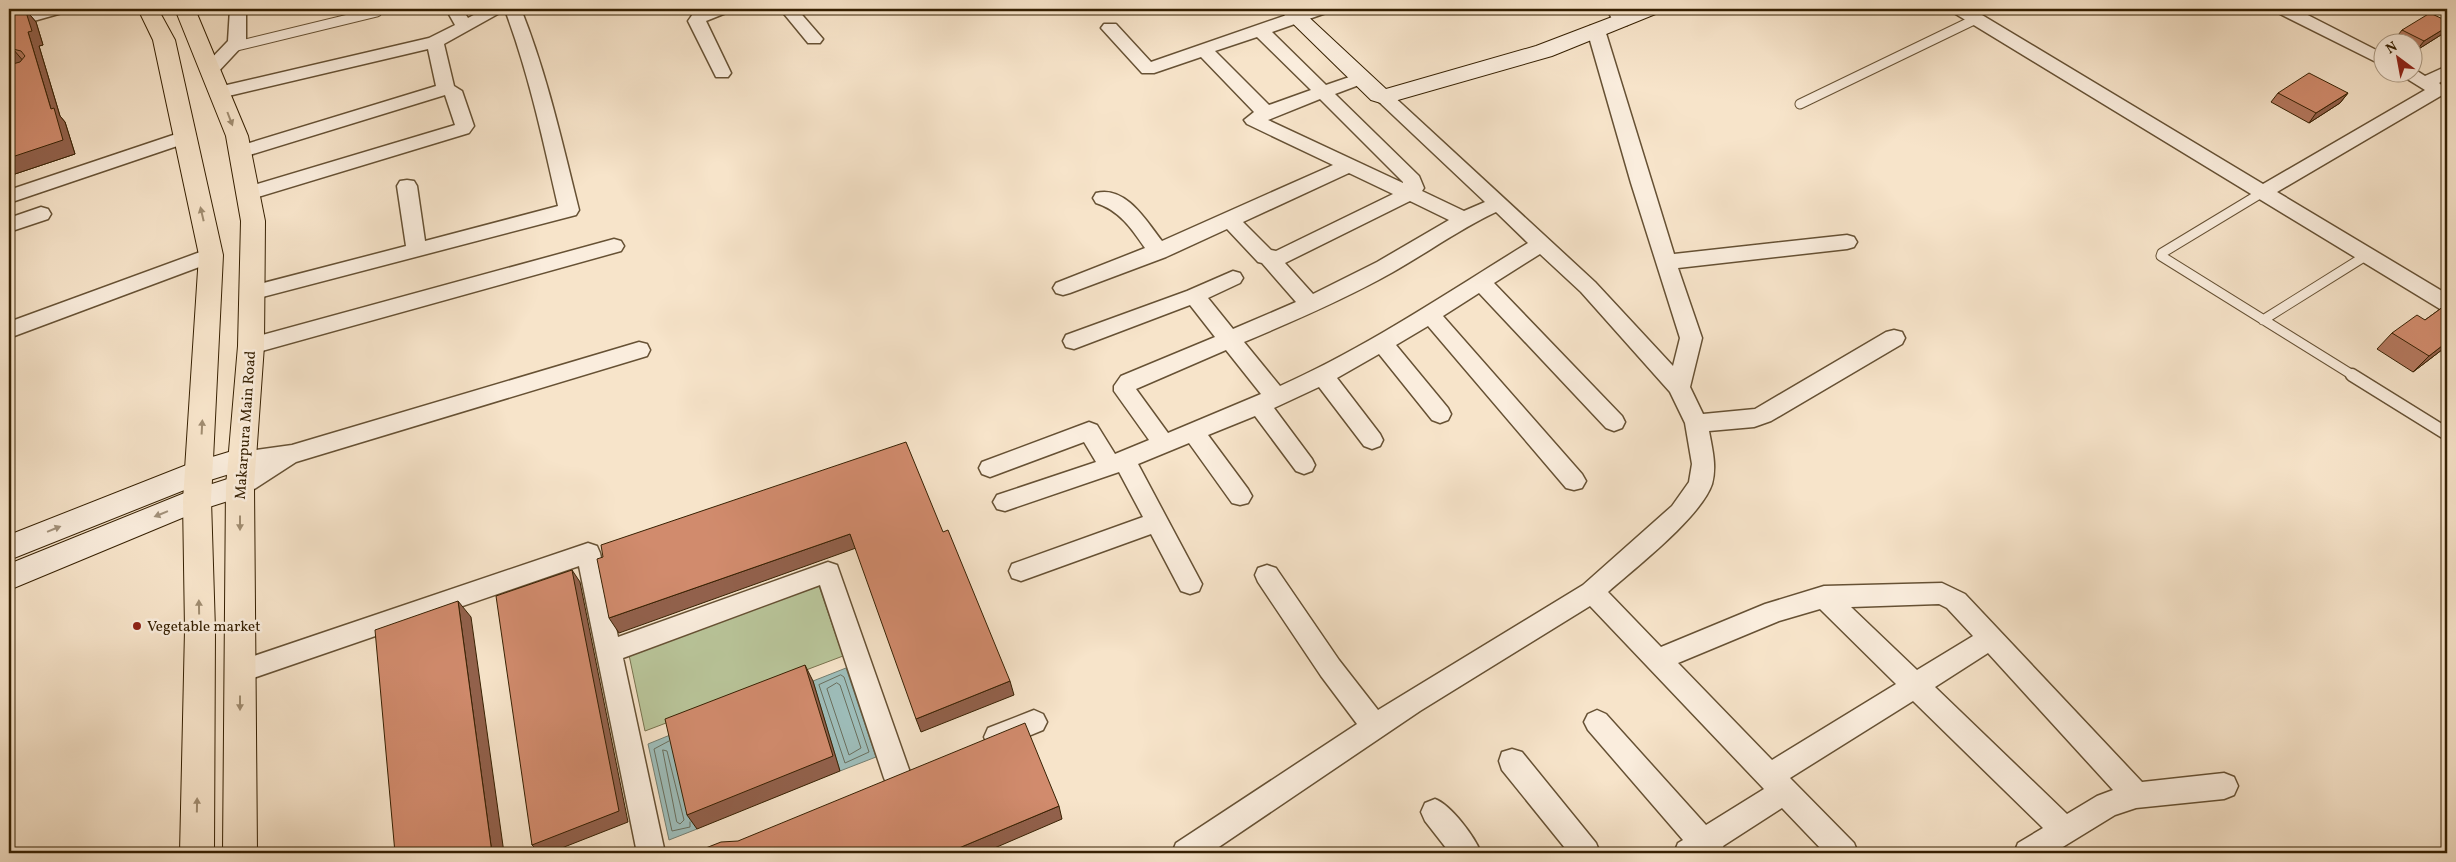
<svg xmlns="http://www.w3.org/2000/svg" width="2456" height="862" font-family="Vollkorn,serif">
	<rect width="100%" height="100%" fill="#f7e4ca"/>
	<filter id="stains"><feTurbulence type="fractalNoise" baseFrequency=".004" numOctaves="4"/><feColorMatrix values="0 0 0 0 .2 0 0 0 0 .09 0 0 0 0 .02 0 0 0 .5 -.17"/></filter>
	<radialGradient id="worn" r=".72"><stop offset=".6" stop-color="#630" stop-opacity="0"/><stop offset="1" stop-color="#630" stop-opacity=".3"/></radialGradient>
	<path fill="#b9c59a" stroke="#78724e" d="M819 586 843 656 645 731 629 655Z"/>
	<path fill="#9ebebb" stroke="#747f71" d="M846 668 876 757 840 771 813 681Z
		M675 733 697 829 669 840 648 744Z"/>
	<g fill="none" stroke-linecap="round" stroke-linejoin="round">
		<path stroke="#6a6f5e" stroke-width="1" d="M841 675 844 677 869 752 845 763 819 685Z
			M837 683 840 685 861 748 849 755 827 689Z
			M669 741 654 749 672 831 690 827V822
			M663 750 667 751 684 820 680 824 677 822Z"/>
		<defs>
			<path id="lane-far1" d="M233 47 377 12
				M1800 104 1976 19
				M2263 192 2162 253 2161 256 2354 376
				M2263 320 2367 255"/>
			<path id="lane" d="M2352 375 2447 434"/>
			<path id="street" d="M39 9H64L62 13 9 28V18Z
				M230 9H246V42L217 73H205L202 69 205 65 228 41Z
				M446 9H462L468 18 485 9H521C547 74 562 142 579 210L576 215 251 300 244 298 241 293 244 288 406 246 397 186 400 181 407 180 414 181 417 186 425 241 558 206C543 140 529 74 505 10L444 44 454 86 462 91 474 126 469 133 248 200 241 199 238 194 241 189 455 125 445 95 240 158 233 156 231 152 233 148 436 86 428 49 220 98 214 96 211 92 214 88 429 38 455 25Z
				M703 9H728L726 13 706 21 731 73 728 77H716L688 21 695 11Z
				M780 9H797L823 39 820 43H808Z
				M1304 9H1328L1326 13 1272 32 1326 85 1361 73 1367 74 1370 78 1367 82 1335 94 1419 176 1424 188 1422 191 1464 211 1485 202 1378 101 1375 97 1378 93H1390L1595 282 1673 366 1680 338 1631 183 1587 30 1590 26H1602L1605 30 1674 254 1847 235 1854 237 1857 242 1854 247 1847 249 1678 268 1702 338 1690 387 1703 414 1755 409 1886 332 1894 330 1902 332 1905 338 1902 344 1771 421 1754 427 1709 431C1712 448 1717 466 1712 484 1701 517 1635 568 1608 592L1661 647 1765 604 1824 586 1942 583 1965 594 2142 782 2224 773 2234 777 2238 786 2234 795 2224 799 2136 808 2115 815 2053 853H2014L2018 843 2043 828 1913 701 1790 778 1854 843 1858 853H1825L1782 808 1723 846 1726 853H1674L1678 843 1683 840 1588 730 1584 722 1588 714 1597 710 1606 714 1706 825 1764 789 1590 606 1420 711 1210 853H1172L1176 843 1357 724 1321 676 1258 582 1255 575 1258 568 1267 565 1276 568 1339 660 1378 710 1583 585 1672 506 1689 482 1692 464 1685 423 1670 392 1581 292 1540 254 1494 283 1622 416 1625 422 1622 428 1614 431 1606 428 1479 293 1443 316 1582 474 1586 481 1582 488 1574 490 1566 488 1428 326 1396 345 1448 408 1451 414 1448 420 1440 423 1432 420 1379 354 1337 378 1380 434 1383 440 1380 446 1372 449 1364 446 1319 387 1274 408 1312 459 1315 465 1312 471 1304 474 1296 471 1255 416 1208 435 1248 489 1252 496 1248 503 1240 505 1232 503 1189 443 1138 464 1202 584 1199 591 1190 594 1181 591 1151 534 1021 581 1012 578 1009 571 1012 564 1143 517 1119 472 1005 511 997 509 993 502 997 495 1096 462 1084 442 990 477 982 474 979 468 982 462 1089 422 1097 425 1115 454 1149 440 1114 391V386L1121 376 1215 337 1190 305 1074 349 1066 347 1063 341 1066 335 1187 291 1233 271 1240 273 1243 278 1240 283 1208 298 1233 329 1296 302 1262 263 1258 262 1227 229 1166 257 1070 293 1063 295 1056 293 1053 288 1056 283 1145 248C1132 229 1119 210 1096 203L1093 198 1096 193C1126 185 1147 222 1162 241L1333 165 1247 124 1244 120 1254 112 1201 57 1154 73H1142L1101 28 1104 24H1116L1151 62ZM1257 37 1311 90 1269 105 1215 51ZM1320 99 1403 182V183L1268 120ZM1349 173 1393 194 1276 251 1271 250 1243 222ZM1410 201 1449 220 1377 262 1313 294 1285 263ZM1496 212 1528 243C1447 293 1367 347 1280 386L1244 342C1294 321 1345 299 1393 272 1428 252 1460 229 1496 212ZM1226 350 1261 394 1168 433 1136 389ZM1939 604 1947 608 1973 636 1917 670 1851 607ZM1820 609 1896 684 1772 760 1678 663 1779 621ZM1988 653 2113 790 2097 796 2067 814 1935 687Z
				M1607 9H1623L1630 21 1627 25H1615Z
				M1952 9H1972L2263 184 2425 90 2396 72H2414V69L2425 76 2447 66V78L2439 83 2447 90 2444 94 2277 192 2447 294V311L2440 309 1954 13Z
				M2276 9H2296L2384 54V66L2278 13Z
				M185 131 192 133 194 137 192 141 9 203V190Z
				M41 207 48 209 51 214 48 219 9 232V218Z
				M614 239 621 241 624 246 621 251 251 354 243 352 240 346 243 340 251 338Z
				M211 248 218 250 221 255 218 260 9 338V322Z
				M639 342 647 344 650 350 647 356 296 462 248 493 240 495 232 493 228 486 232 479 252 467 242 468 234 465 231 459 234 453 292 445Z
				M588 543 597 546 600 553 618 637 828 562 837 565 912 778 908 787 898 791 888 787 884 778 820 585 623 658 665 853H637L579 566 239 683 230 680 226 672 230 664 239 661Z
				M1034 710 1043 714 1047 722 1043 730 997 749 988 746 984 737 988 728Z
				M1512 749 1522 752 1596 843 1600 853H1569L1502 770 1499 761 1502 752Z
				M1435 799C1451 805 1475 837 1481 853H1450L1425 821 1421 812 1425 803Z"/>
			<path id="secondary" d="M1278 9H1300L1386 89 1536 46 1633 9H1661L1658 13 1552 56 1384 104 1371 100Z
				M242 448 252 451 256 459 252 467 207 481 9 560V535L189 464Z
				M240 475 250 478 254 486 250 494 206 508 9 590V564L187 492Z"/>
			<path id="highway" d="M138 9H158L175 40 223 255 211 500 215 630 214 853H180L185 630 183 500 199 255 153 40Z
				M175 9H195L248 136 265 221 264 346 254 486 257 853H223L226 486 238 346 241 221 226 136Z"/>
		</defs>
		<use href="#lane-far1" stroke="#665134" stroke-width="11"/>
		<use href="#lane" stroke="#665134" stroke-width="15"/>
		<use href="#street" stroke="#665134" stroke-width="3"/>
		<use href="#secondary" stroke="#362002" stroke-width="2"/>
		<use href="#highway" stroke="#362002" stroke-width="2"/>
		<use href="#lane-far1" stroke="#faeddd" stroke-width="9"/>
		<use href="#lane" stroke="#faeddd" stroke-width="12"/>
		<use href="#street" fill="#faeddd" fill-rule="evenodd"/>
		<use href="#secondary" fill="#faeddd" fill-rule="evenodd"/>
		<use href="#highway" fill="#f7e4ca" fill-rule="evenodd"/>
	</g>
	<path fill="#b4785e" stroke="#362002" d="M25 9 36 22 43 45 39 46 60 116 65 122 75 154 9 176V13Z
		M2402 30 2444 33 2417 50 2414 49V42H2401L2395 39Z
		M2278 93H2348L2340 103 2309 123 2271 102Z
		M2447 304V352L2443 349 2413 372 2377 349 2392 333 2425 320Z"/>
	<path fill="#92614c" stroke="#362002" d="M25 9 36 22 43 45 39 46 60 116 65 122 75 154 9 176V158L51 109 28 32Z
		M2447 27V30L2444 33 2417 50 2424 41Z
		M13 49 25 63 9 68V51Z
		M2348 93 2340 103 2309 123 2316 113Z
		M2447 342V345L2443 349 2413 372 2429 356Z
		M850 534 856 548 619 633 609 618Z
		M572 570 580 582 628 822 549 853H540L532 845Z
		M458 601 471 617 504 853H492Z
		M805 665 813 681 840 771 697 829 687 815Z
		M1010 681 1014 695 921 732 916 719Z
		M1059 806 1062 819 983 853H947Z"/>
	<path fill="#d18b6d" stroke="#362002" d="M25 9 32 31 28 32 51 109 54 108 63 140 9 158V65L20 62 25 56 21 51 13 49 9 51V13Z
		M2430 13 2447 21V27L2424 41 2402 30Z
		M2309 73 2348 93 2316 113 2278 93Z
		M2447 304V342L2429 356 2392 333 2417 315 2425 320Z
		M906 442 943 532 948 530 1010 681 916 719 850 534 609 618 597 559 603 557 601 545Z
		M572 570 619 811 532 845 496 596Z
		M458 601 492 853H395L375 630Z
		M805 665 833 756 687 815 665 719Z
		M1025 723 1059 806 947 853H693L721 842 738 841Z"/>
	<defs><path id="oneway-solid" d="M-6-.8H1V-3.2L6.5 0L1 3.2V.8H-6Z" transform="scale(1.25)"/></defs>
	<g fill="#a08c70">
		<use href="#oneway-solid" transform="translate(230 119) rotate(69)"/>
		<use href="#oneway-solid" transform="translate(202 214) rotate(-103)"/>
		<use href="#oneway-solid" transform="translate(202 427) rotate(-87)"/>
		<use href="#oneway-solid" transform="translate(240 523) rotate(90)"/>
		<use href="#oneway-solid" transform="translate(199 607) rotate(-91)"/>
		<use href="#oneway-solid" transform="translate(240 703) rotate(90)"/>
		<use href="#oneway-solid" transform="translate(197 805) rotate(-89)"/>
	</g>
	<g fill="#a2917a">
		<use href="#oneway-solid" transform="translate(161 514) rotate(158)"/>
		<use href="#oneway-solid" transform="translate(54 529) rotate(-22)"/>
	</g>
	<circle fill="#8f2418" stroke="#faeddd" stroke-width="2" cx="137" cy="626" r="5"/>
	<g text-anchor="middle" stroke-width="5" stroke-linejoin="round" paint-order="stroke">
		<g font-size="15" fill="#362002" stroke="#faeddd">
			<text transform="translate(245 425) rotate(-86)" y="5">Makarpura Main Road</text>
		</g>
		<g font-size="15" fill="#362002" stroke="#faeddd" text-anchor="start">
			<text x="147" y="631">Vegetable market</text>
		</g>
	</g>
	<rect width="2456" height="862" fill="none" stroke="#f7e4ca" stroke-width="30"/>
	<rect x="10" y="10" width="2436" height="842" fill="none" stroke="#362002" stroke-width="2.5"/>
	<rect x="15" y="15" width="2426" height="832" fill="none" stroke="#362002"/>
	<g transform="translate(2398 58) rotate(328)"><circle r="24" fill="#faeddd" stroke="#ac9b85"/>
	<path d="M0-4L9 19L0 12L-9 19Z" fill="#8f2418"/>
	<text y="-8" font-size="14" font-weight="bold" text-anchor="middle" fill="#362002">N</text>
	</g>
	<rect width="100%" height="100%" filter="url(#stains)"/>
	<rect width="100%" height="100%" fill="url(#worn)"/>
</svg>
